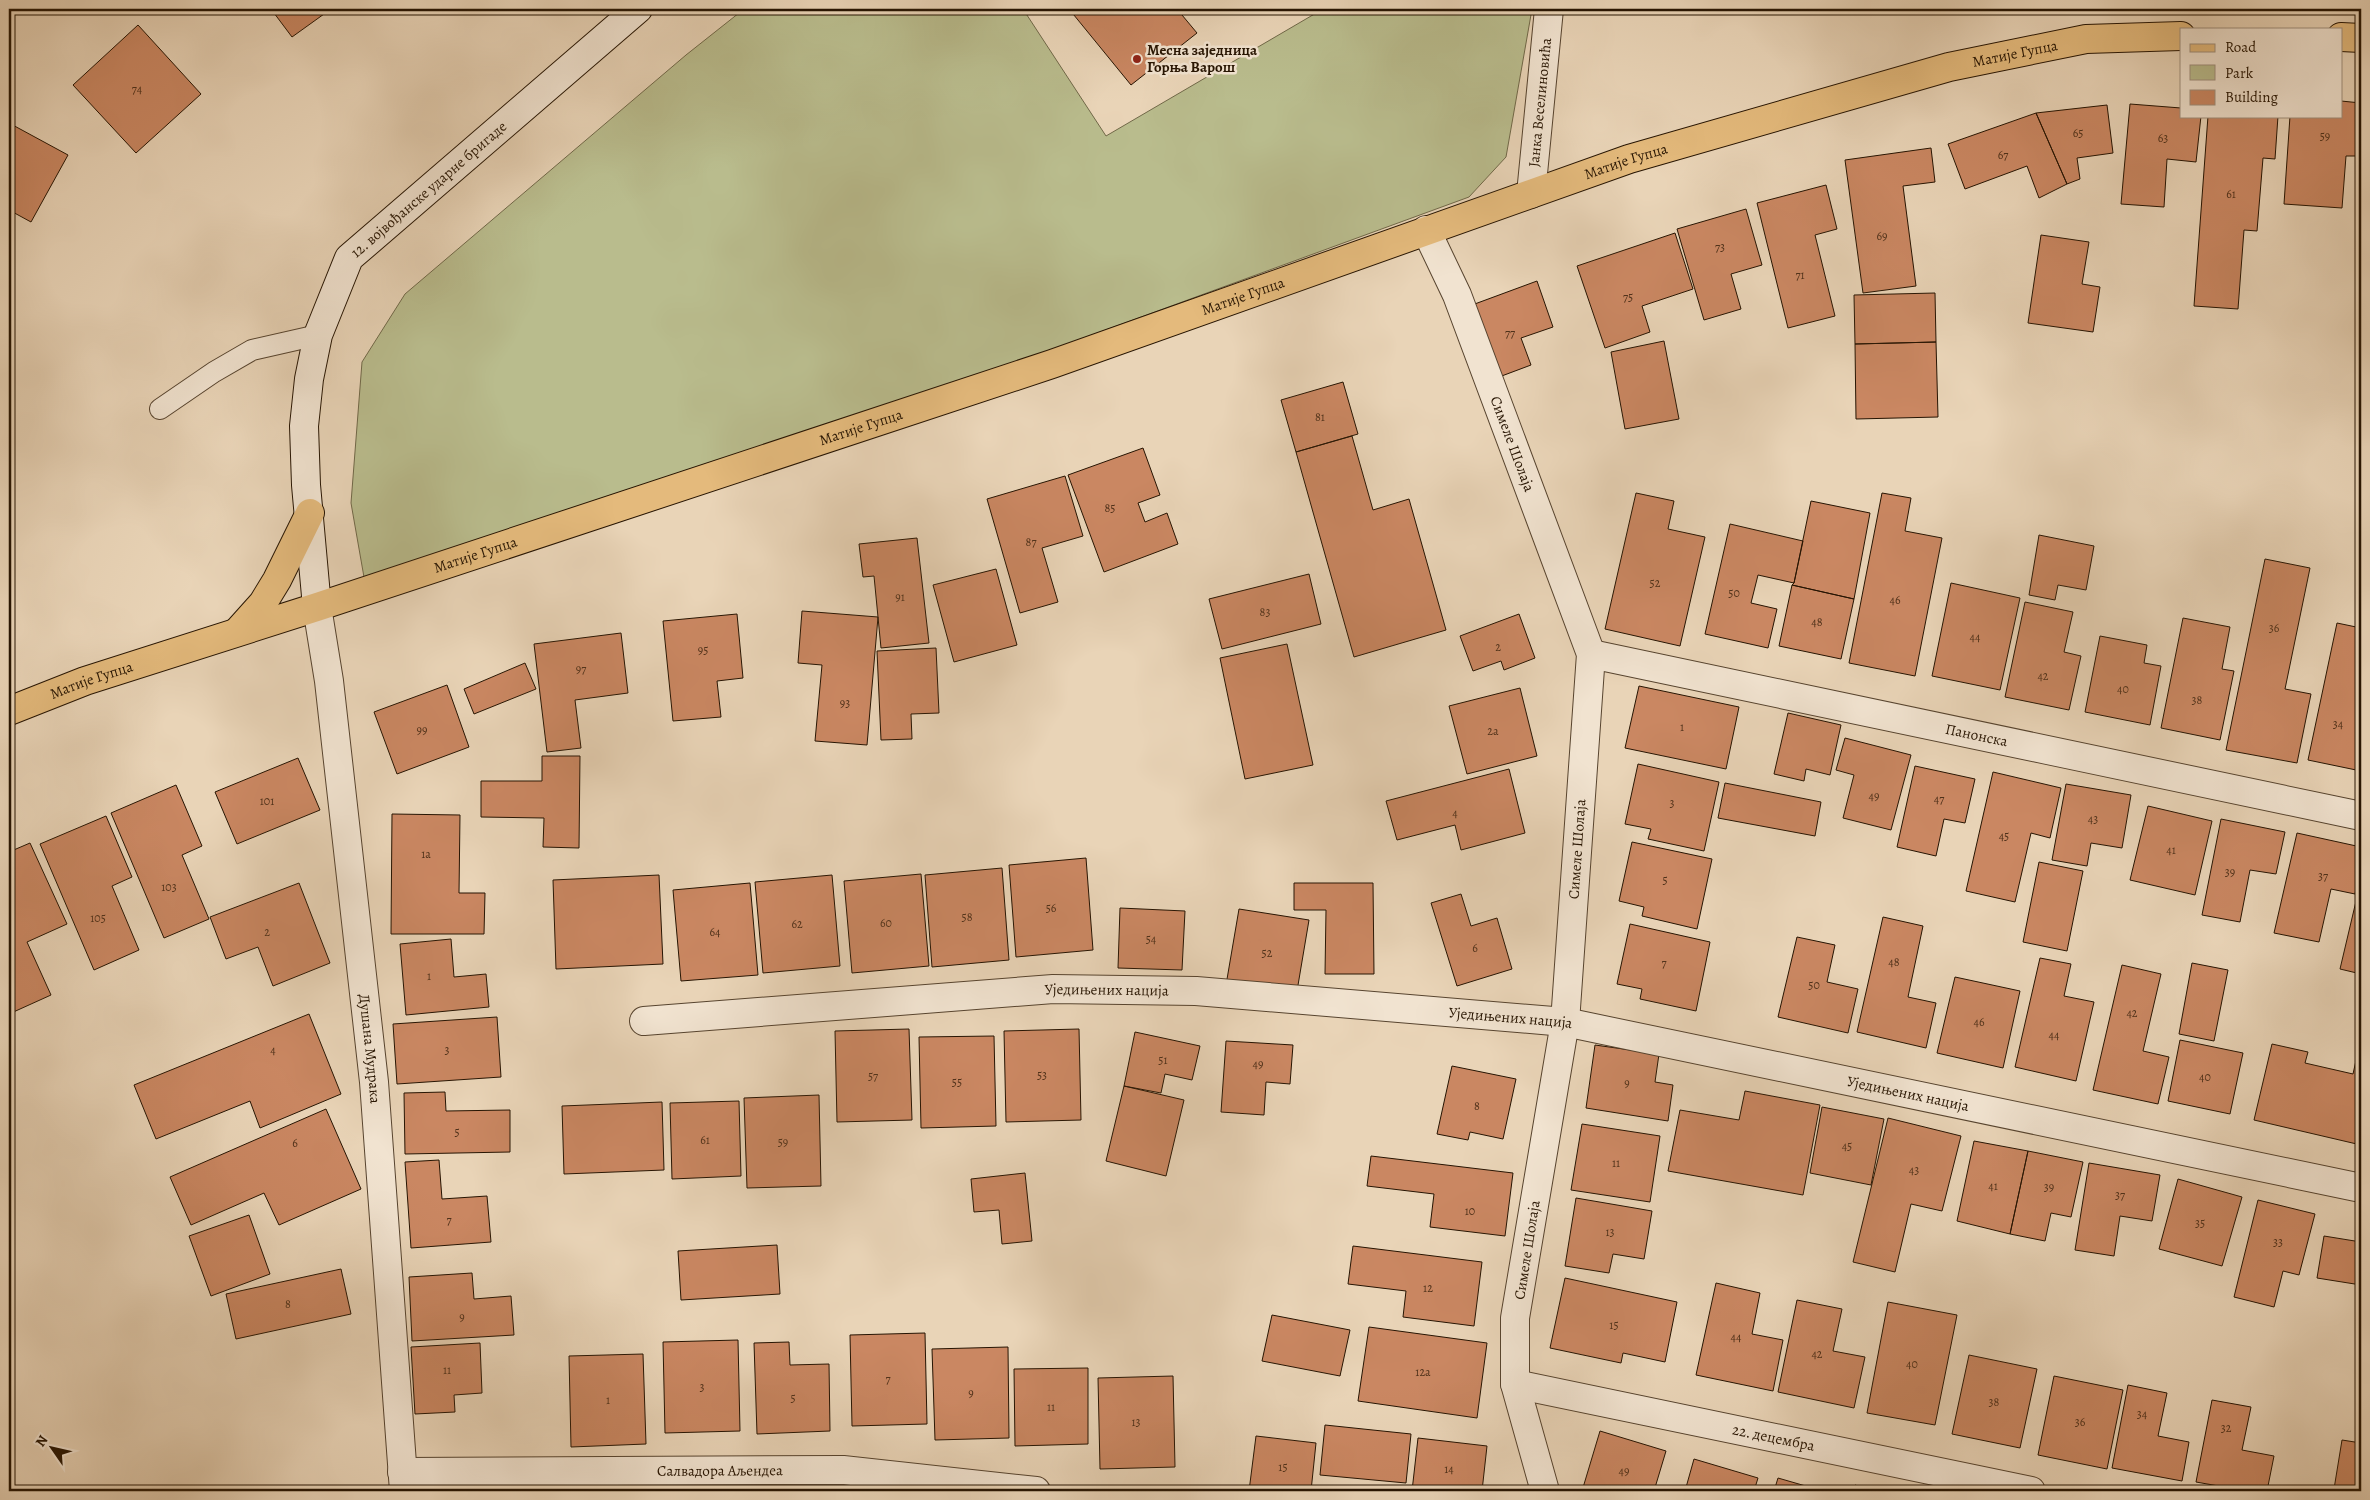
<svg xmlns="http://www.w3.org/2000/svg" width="2370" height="1500" font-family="Alegreya,serif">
	<rect width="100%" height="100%" fill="#e9d4b7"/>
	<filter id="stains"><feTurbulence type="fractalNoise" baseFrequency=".004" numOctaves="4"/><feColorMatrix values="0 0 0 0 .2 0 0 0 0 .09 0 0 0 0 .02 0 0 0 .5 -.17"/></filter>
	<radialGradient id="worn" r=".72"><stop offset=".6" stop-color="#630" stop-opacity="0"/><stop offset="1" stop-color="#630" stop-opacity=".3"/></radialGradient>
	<path fill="#b9bc8d" stroke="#706848" d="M744 9H1023L1106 136 1323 9H1532L1506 157 1469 197 368 600 351 503 362 362 405 294 686 55Z"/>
	<path fill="#ca8762" stroke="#261402" d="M271 9H331L292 37Z
		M1069 9H1177L1197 33 1131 85Z
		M138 25 201 94 136 153 73 85Z
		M2341 101 2361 103V156H2346L2342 208 2284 204 2290 116H2341Z
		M2130 104 2181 108V116H2201L2196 162 2167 159 2164 207 2121 204Z
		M2107 105 2113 153 2077 158 2080 179 2067 184 2036 113Z
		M2036 113 2067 184 2039 198 2027 166 1965 189 1948 144Z
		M2208 116H2278L2275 159 2263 158 2257 231 2244 230 2238 309 2194 306Z
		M9 123 68 155 31 222 9 210Z
		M1931 148 1935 182 1903 186 1916 286 1863 293 1845 160Z
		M1826 185 1837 229 1815 235 1835 316 1788 328 1757 203Z
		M1746 209 1762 265 1731 274 1741 309 1704 320 1677 229Z
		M1675 233 1693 289 1642 306 1650 332 1605 348 1577 266Z
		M2041 235 2089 242 2082 284 2100 287 2093 332 2028 323Z
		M1537 281 1553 327 1521 338 1531 365 1499 377 1472 305Z
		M1935 293 1936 342 1855 344 1854 295Z
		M1664 341 1679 419 1625 429 1611 352Z
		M1936 342 1938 417 1856 419 1855 344Z
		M1343 382 1358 434 1296 452 1281 400Z
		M1352 436 1373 510 1409 499 1446 630 1354 657 1296 452Z
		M1143 448 1160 495 1138 503 1145 522 1167 513 1178 544 1104 572 1068 475Z
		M1065 476 1083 536 1042 548 1058 602 1020 613 987 499Z
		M1636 493 1674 501 1668 529 1705 537 1680 646 1605 629Z
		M1882 493 1911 498 1905 531 1942 538 1915 676 1849 663Z
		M1811 501 1870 513 1854 599 1792 585 1794 583Z
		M1730 524 1803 541 1794 583 1758 575 1751 603 1777 609 1768 648 1705 634Z
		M2039 535 2094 546 2086 590 2058 585 2055 600 2029 595Z
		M917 538 929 643 881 648 874 576 863 577 859 544Z
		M2265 559 2310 568 2285 689 2311 694 2297 763 2226 750Z
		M996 569 1017 645 954 662 933 585Z
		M1309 574 1321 624 1222 649 1209 599Z
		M1951 583 2020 598 2000 690 1932 676Z
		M1792 585 1854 599 1841 659 1779 646Z
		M2025 602 2073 612 2064 652 2081 656 2069 710 2005 697Z
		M802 611 878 617 867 745 815 741 822 665 798 663Z
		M737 614 743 678 717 681 721 717 673 721 663 621Z
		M1519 614 1535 658 1504 670 1501 661 1473 671 1460 636Z
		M2183 618 2230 627 2222 669 2234 671 2220 740 2161 728Z
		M2337 623 2361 628 2359 688H2361V771L2308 760Z
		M621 633 628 693 575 700 581 748 547 752 534 644Z
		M2100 636 2147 645 2144 663 2161 666 2150 725 2085 712Z
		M1287 644 1313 765 1245 779 1220 658Z
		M936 648 939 713 911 714 912 739 881 740 877 651Z
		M525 663 536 689 474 714 464 689Z
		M447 685 469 747 397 774 374 712Z
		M1639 686 1739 707 1726 769 1625 748Z
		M1520 688 1537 756 1467 774 1449 706Z
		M1788 713 1841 725 1830 775 1806 769 1804 781 1774 774Z
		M1845 738 1911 755 1891 830 1843 818 1854 775 1836 770Z
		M542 756H580L579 848 543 847 544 818 481 817V781H542Z
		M298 758 320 810 237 844 215 792Z
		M1638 764 1719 782 1704 851 1648 839 1651 829 1625 824Z
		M1915 766 1975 779 1965 823 1944 819 1936 856 1897 847Z
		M1509 769 1525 833 1461 850 1455 825 1397 840 1386 801Z
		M1993 772 2061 788 2050 838 2031 833 2015 902 1966 891Z
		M1725 783 1821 802 1815 836 1718 818Z
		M2066 784 2131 795 2122 848 2091 843 2087 866 2052 860Z
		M176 785 202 846 182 855 209 919 164 938 111 813Z
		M2148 806 2212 821 2195 895 2130 880Z
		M392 814 460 815 459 893H485L484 934H391Z
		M106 816 132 877 112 886 139 950 94 970 40 844Z
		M2221 819 2285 832 2276 874 2250 870 2240 922 2202 915Z
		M2297 833 2361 847V863L2355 894 2331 889 2319 942 2274 933Z
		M1632 842 1712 859 1697 929 1642 916 1644 907 1619 901Z
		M30 843 67 924 27 942 51 995 9 1014V852Z
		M1086 858 1093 950 1016 957 1009 865Z
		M2039 862 2083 871 2067 951 2023 942Z
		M1002 868 1009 960 932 967 925 875Z
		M921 874 929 966 852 973 844 881Z
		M659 875 663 964 556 969 553 880Z
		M832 875 840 966 763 973 755 882Z
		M2361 880V974L2340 969Z
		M299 883 330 963 273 986 258 947 226 959 210 917Z
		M750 883 758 975 681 981 673 890Z
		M1294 883H1373L1374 974H1325L1326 910H1294Z
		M1461 894 1471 926 1497 918 1512 969 1457 986 1431 903Z
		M1120 908 1185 911 1182 970 1118 968Z
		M1239 909 1309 920 1296 997 1226 985Z
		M1883 917 1923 926 1908 997 1936 1003 1926 1048 1857 1032Z
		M1630 924 1710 942 1696 1011 1640 999 1642 989 1617 984Z
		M1797 937 1835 945 1827 982 1858 989 1848 1033 1778 1017Z
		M451 939 454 977 486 974 489 1007 406 1015 400 944Z
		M2040 958 2071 964 2064 996 2094 1002 2076 1081 2015 1067Z
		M2192 963 2228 970 2214 1041 2179 1034Z
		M2122 965 2161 974 2143 1051 2169 1057 2158 1104 2093 1090Z
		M1955 977 2020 991 2003 1068 1937 1053Z
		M309 1014 341 1094 260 1128 250 1101 156 1139 134 1085Z
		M497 1017 501 1077 397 1084 393 1024Z
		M909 1029 912 1120 837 1122 835 1031Z
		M1079 1029 1081 1120 1006 1122 1004 1031Z
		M1135 1032 1200 1046 1192 1080 1165 1074 1161 1093 1124 1086Z
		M994 1036 996 1126 921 1128 919 1037Z
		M2180 1040 2243 1053 2230 1114 2168 1101Z
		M1226 1041 1293 1045 1290 1084 1266 1082 1264 1115 1221 1112Z
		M2272 1044 2308 1052 2305 1063 2353 1074 2357 1056 2361 1057V1145L2254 1120Z
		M1595 1045 1659 1054 1655 1082 1673 1085 1668 1121 1586 1108Z
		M1452 1066 1516 1079 1503 1139 1470 1132 1468 1140 1437 1134Z
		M1124 1086 1184 1100 1166 1176 1106 1161Z
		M1745 1091 1820 1105 1803 1195 1668 1171 1680 1110 1739 1120Z
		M445 1092 446 1111 510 1110V1152L405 1154 404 1093Z
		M819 1095 821 1186 747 1188 744 1098Z
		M739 1101 741 1176 672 1179 670 1103Z
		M662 1102 664 1170 564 1174 562 1106Z
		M1822 1107 1884 1119 1871 1185 1810 1173Z
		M326 1109 361 1189 279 1225 264 1193 191 1225 170 1177Z
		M1888 1118 1961 1136 1942 1211 1911 1204 1895 1272 1853 1262Z
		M1582 1124 1660 1136 1650 1202 1571 1190Z
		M1974 1141 2028 1151 2010 1234 1957 1221Z
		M2028 1151 2083 1162 2071 1217 2051 1213 2045 1241 2010 1234Z
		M1371 1156 1513 1173 1505 1236 1430 1227 1434 1194 1367 1186Z
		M439 1160 442 1199 487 1196 491 1242 411 1248 405 1162Z
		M2089 1163 2160 1175 2152 1221 2120 1216 2114 1256 2075 1250Z
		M1025 1173 1032 1241 1002 1244 999 1210 974 1212 971 1179Z
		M2178 1179 2242 1197 2222 1266 2159 1249Z
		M1576 1198 1652 1211 1644 1259 1613 1254 1609 1273 1565 1266Z
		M2258 1200 2315 1214 2299 1275 2283 1271 2274 1307 2234 1297Z
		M249 1215 270 1274 211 1296 189 1236Z
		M2324 1236 2361 1242V1285L2317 1278Z
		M777 1245 780 1294 681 1300 678 1251Z
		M1353 1246 1482 1262 1474 1326 1403 1317 1406 1291 1348 1284Z
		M341 1269 351 1314 236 1339 226 1294Z
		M472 1273 474 1299 511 1296 514 1335 412 1341 409 1277Z
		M1565 1278 1677 1302 1665 1362 1623 1353 1621 1363 1550 1348Z
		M1716 1283 1760 1293 1752 1334 1783 1340 1773 1391 1696 1375Z
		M1797 1300 1842 1309 1833 1351 1865 1357 1854 1408 1778 1392Z
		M1888 1302 1957 1315 1935 1425 1867 1413Z
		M1272 1315 1350 1330 1340 1376 1262 1361Z
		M1369 1327 1487 1343 1477 1418 1358 1401Z
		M925 1333 927 1424 852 1426 850 1335Z
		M738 1340 740 1431 665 1433 663 1342Z
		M789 1342 790 1365 829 1364 830 1431 757 1434 754 1343Z
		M480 1343 482 1393 454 1395 455 1412 415 1414 411 1347Z
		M1008 1347 1009 1438 935 1440 932 1349Z
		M643 1354 646 1444 571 1447 569 1356Z
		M1969 1355 2037 1369 2020 1448 1952 1434Z
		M1088 1368V1444L1015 1446 1014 1369Z
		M1173 1376 1175 1467 1100 1469 1098 1378Z
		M2054 1376 2123 1390 2107 1469 2038 1455Z
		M2128 1385 2167 1393 2158 1436 2189 1442 2182 1481 2112 1468Z
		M2212 1400 2251 1407 2242 1450 2274 1456 2267 1491H2247L2196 1482Z
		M1325 1425 1411 1434 1406 1483 1320 1475Z
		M1600 1431 1666 1451 1654 1491H1582Z
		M1256 1436 1316 1443 1311 1491H1249Z
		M1418 1438 1487 1446 1482 1491H1412Z
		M2342 1440 2361 1443V1491L2334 1489Z
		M1694 1459 1758 1478 1754 1491H1685Z
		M1778 1478 1823 1491H1774Z
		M1855 1485 1875 1491H1853Z"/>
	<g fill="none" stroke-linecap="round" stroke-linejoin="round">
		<defs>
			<path id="lane" d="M160 409 214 372 252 350 318 335"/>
			<g id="street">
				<path id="s1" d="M1531 194 1549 9"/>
				<path id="s2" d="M1426 230 1457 295 1591 654 1565 1022 1515 1318V1384L1545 1491"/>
				<path id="s3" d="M317 607 329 681 374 1082 404 1491"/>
				<path id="s4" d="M1591 654 2361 816"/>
				<path id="s5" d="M644 1021 1053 989 1196 991 1565 1022 2361 1188"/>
				<path id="s6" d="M1515 1384 2031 1491"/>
				<path id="s7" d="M402 1472 843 1470 1036 1491"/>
			</g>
			<g id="secondary">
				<path id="s8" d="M317 607 306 485 304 426 309 379 318 335 349 258 638 9"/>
			</g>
			<g id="primary">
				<path d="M2341 37 2361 38"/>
				<path d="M237 632 263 603 277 580 310 513"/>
				<path id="s9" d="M9 711 85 681 317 607 1052 364 1629 159 1949 67 2086 39 2181 36"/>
			</g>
		</defs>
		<use href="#lane" stroke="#57442f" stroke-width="22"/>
		<use href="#street" stroke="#57442f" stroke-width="30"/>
		<use href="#secondary" stroke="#261402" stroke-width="30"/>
		<use href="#primary" stroke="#261402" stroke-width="30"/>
		<use href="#lane" stroke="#f1e3d0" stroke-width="20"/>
		<use href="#street" stroke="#f1e3d0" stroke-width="28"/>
		<use href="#secondary" stroke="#f1e3d0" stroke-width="28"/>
		<use href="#primary" stroke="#e4ba7c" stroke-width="28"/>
	</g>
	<circle fill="#8f2418" stroke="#f1e3d0" stroke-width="2" cx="1137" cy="59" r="5"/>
	<g text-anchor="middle" stroke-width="5" stroke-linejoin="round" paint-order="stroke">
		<g font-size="12" fill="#4f311a">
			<text x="137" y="93">74</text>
			<text x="2078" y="137">65</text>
			<text x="2325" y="140">59</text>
			<text x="2163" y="142">63</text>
			<text x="2003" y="159">67</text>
			<text x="2231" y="198">61</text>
			<text x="1882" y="240">69</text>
			<text x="1720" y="251">73</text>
			<text x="1800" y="279">71</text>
			<text x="1628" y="301">75</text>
			<text x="1510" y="337">77</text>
			<text x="1320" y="421">81</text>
			<text x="1110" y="512">85</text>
			<text x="1031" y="546">87</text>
			<text x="1655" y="587">52</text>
			<text x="1734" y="597">50</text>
			<text x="900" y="601">91</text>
			<text x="1895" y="604">46</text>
			<text x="1265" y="616">83</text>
			<text x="1817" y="626">48</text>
			<text x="2274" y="632">36</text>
			<text x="1975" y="641">44</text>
			<text x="1498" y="651">2</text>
			<text x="703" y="654">95</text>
			<text x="581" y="673">97</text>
			<text x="2043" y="680">42</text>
			<text x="2123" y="693">40</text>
			<text x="2197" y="704">38</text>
			<text x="845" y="707">93</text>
			<text x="2338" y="728">34</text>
			<text x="1682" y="731">1</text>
			<text x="422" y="734">99</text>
			<text x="1493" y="735">2a</text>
			<text x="1874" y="800">49</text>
			<text x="1939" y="803">47</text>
			<text x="267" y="805">101</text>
			<text x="1672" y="807">3</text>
			<text x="1455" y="817">4</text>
			<text x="2093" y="823">43</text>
			<text x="2004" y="840">45</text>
			<text x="2171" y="854">41</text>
			<text x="426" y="858">1a</text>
			<text x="2230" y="876">39</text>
			<text x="2323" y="880">37</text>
			<text x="1665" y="884">5</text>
			<text x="169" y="891">103</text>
			<text x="1051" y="912">56</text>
			<text x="967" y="921">58</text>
			<text x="98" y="922">105</text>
			<text x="886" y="927">60</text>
			<text x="797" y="928">62</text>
			<text x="267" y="936">2</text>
			<text x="715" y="936">64</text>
			<text x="1151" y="943">54</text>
			<text x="1475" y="952">6</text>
			<text x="1267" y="957">52</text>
			<text x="1894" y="966">48</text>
			<text x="1664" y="967">7</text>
			<text x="429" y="980">1</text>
			<text x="1814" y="989">50</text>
			<text x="2132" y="1017">42</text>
			<text x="1979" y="1026">46</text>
			<text x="2054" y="1039">44</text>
			<text x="273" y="1054">4</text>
			<text x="447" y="1054">3</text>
			<text x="1163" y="1064">51</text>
			<text x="1258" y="1068">49</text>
			<text x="1042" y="1079">53</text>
			<text x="873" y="1080">57</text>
			<text x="2205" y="1081">40</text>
			<text x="957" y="1086">55</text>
			<text x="1627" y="1087">9</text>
			<text x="1477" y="1110">8</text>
			<text x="457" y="1136">5</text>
			<text x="705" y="1144">61</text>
			<text x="783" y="1146">59</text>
			<text x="295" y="1147">6</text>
			<text x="1847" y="1150">45</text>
			<text x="1616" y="1167">11</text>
			<text x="1914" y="1174">43</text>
			<text x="1993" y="1190">41</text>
			<text x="2049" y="1191">39</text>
			<text x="2120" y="1199">37</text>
			<text x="1470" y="1215">10</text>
			<text x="449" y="1224">7</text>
			<text x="2200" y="1227">35</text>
			<text x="1610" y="1236">13</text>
			<text x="2278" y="1246">33</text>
			<text x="1428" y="1292">12</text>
			<text x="288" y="1308">8</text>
			<text x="462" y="1321">9</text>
			<text x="1614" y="1329">15</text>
			<text x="1736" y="1341">44</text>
			<text x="1817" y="1358">42</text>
			<text x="1912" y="1368">40</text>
			<text x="447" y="1374">11</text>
			<text x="1423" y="1376">12a</text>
			<text x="888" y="1383">7</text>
			<text x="702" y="1391">3</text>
			<text x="971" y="1397">9</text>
			<text x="793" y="1402">5</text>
			<text x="608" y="1404">1</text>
			<text x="1994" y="1406">38</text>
			<text x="1051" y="1411">11</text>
			<text x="2142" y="1418">34</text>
			<text x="1136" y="1426">13</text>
			<text x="2080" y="1426">36</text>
			<text x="2226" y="1432">32</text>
			<text x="1283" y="1471">15</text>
			<text x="1449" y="1473">14</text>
			<text x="1624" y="1475">49</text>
		</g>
		<g font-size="15" font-weight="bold" fill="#261402" stroke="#f1e3d0" text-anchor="start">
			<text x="1147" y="55">Месна заједница<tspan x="1147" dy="17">Горња Варош</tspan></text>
		</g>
		<g font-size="15" fill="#261402" stroke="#f1e3d0">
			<text dy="5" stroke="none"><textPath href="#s9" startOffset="2112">Матије Гупца</textPath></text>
			<text dy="5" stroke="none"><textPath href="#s1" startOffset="92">Јанка Веселиновића</textPath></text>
			<text dy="5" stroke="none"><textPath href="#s9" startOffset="1708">Матије Гупца</textPath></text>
			<text dy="5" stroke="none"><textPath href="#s8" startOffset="462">12. војвођанске ударне бригаде</textPath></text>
			<text dy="5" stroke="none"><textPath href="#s9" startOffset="1302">Матије Гупца</textPath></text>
			<text dy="5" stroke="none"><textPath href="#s9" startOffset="898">Матије Гупца</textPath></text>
			<text dy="5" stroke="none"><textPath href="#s2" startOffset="231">Симеле Шолаја</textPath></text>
			<text dy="5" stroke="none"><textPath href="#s9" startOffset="492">Матије Гупца</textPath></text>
			<text dy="5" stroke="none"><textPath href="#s9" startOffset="88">Матије Гупца</textPath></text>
			<text dy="5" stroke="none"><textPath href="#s4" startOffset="394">Панонска</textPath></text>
			<text transform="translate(1577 849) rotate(-86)" y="5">Симеле Шолаја</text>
			<text dy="5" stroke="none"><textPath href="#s5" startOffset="464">Уједињених нација</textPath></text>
			<text dy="5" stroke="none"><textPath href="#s5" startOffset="869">Уједињених нација</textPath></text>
			<text dy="5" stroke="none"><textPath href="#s3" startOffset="445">Душана Мудрака</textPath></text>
			<text dy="5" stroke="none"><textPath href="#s5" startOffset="1274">Уједињених нација</textPath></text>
			<text transform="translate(1527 1250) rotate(-81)" y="5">Симеле Шолаја</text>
			<text dy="5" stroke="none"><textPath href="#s6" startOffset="264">22. децембра</textPath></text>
			<text dy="5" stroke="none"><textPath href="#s7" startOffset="318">Салвадора Аљендеа</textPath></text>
		</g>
	</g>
	<rect width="2370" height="1500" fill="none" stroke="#e9d4b7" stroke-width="30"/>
	<rect x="10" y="10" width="2350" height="1480" fill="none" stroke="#261402" stroke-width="2.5"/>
	<rect x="15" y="15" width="2340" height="1470" fill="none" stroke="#261402"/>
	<rect x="2180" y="28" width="162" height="90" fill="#f1e3d0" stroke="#a0907e"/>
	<rect x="2190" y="44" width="25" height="8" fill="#e4ba7c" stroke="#a0907e"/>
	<text x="2225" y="52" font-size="15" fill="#261402">Road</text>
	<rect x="2190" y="65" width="25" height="15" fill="#b9bc8d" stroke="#a0907e"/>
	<text x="2225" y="78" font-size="15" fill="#261402">Park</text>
	<rect x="2190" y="90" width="25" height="15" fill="#ca8762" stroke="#a0907e"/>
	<text x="2225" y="102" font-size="15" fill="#261402">Building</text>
	<g transform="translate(52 1448) rotate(304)" stroke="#f1e3d0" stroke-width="4" paint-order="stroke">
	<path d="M0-4L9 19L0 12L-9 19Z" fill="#261402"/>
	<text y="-8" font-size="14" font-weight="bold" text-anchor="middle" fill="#261402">N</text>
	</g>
	<rect width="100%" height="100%" filter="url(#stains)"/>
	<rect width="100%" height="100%" fill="url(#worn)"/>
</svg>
